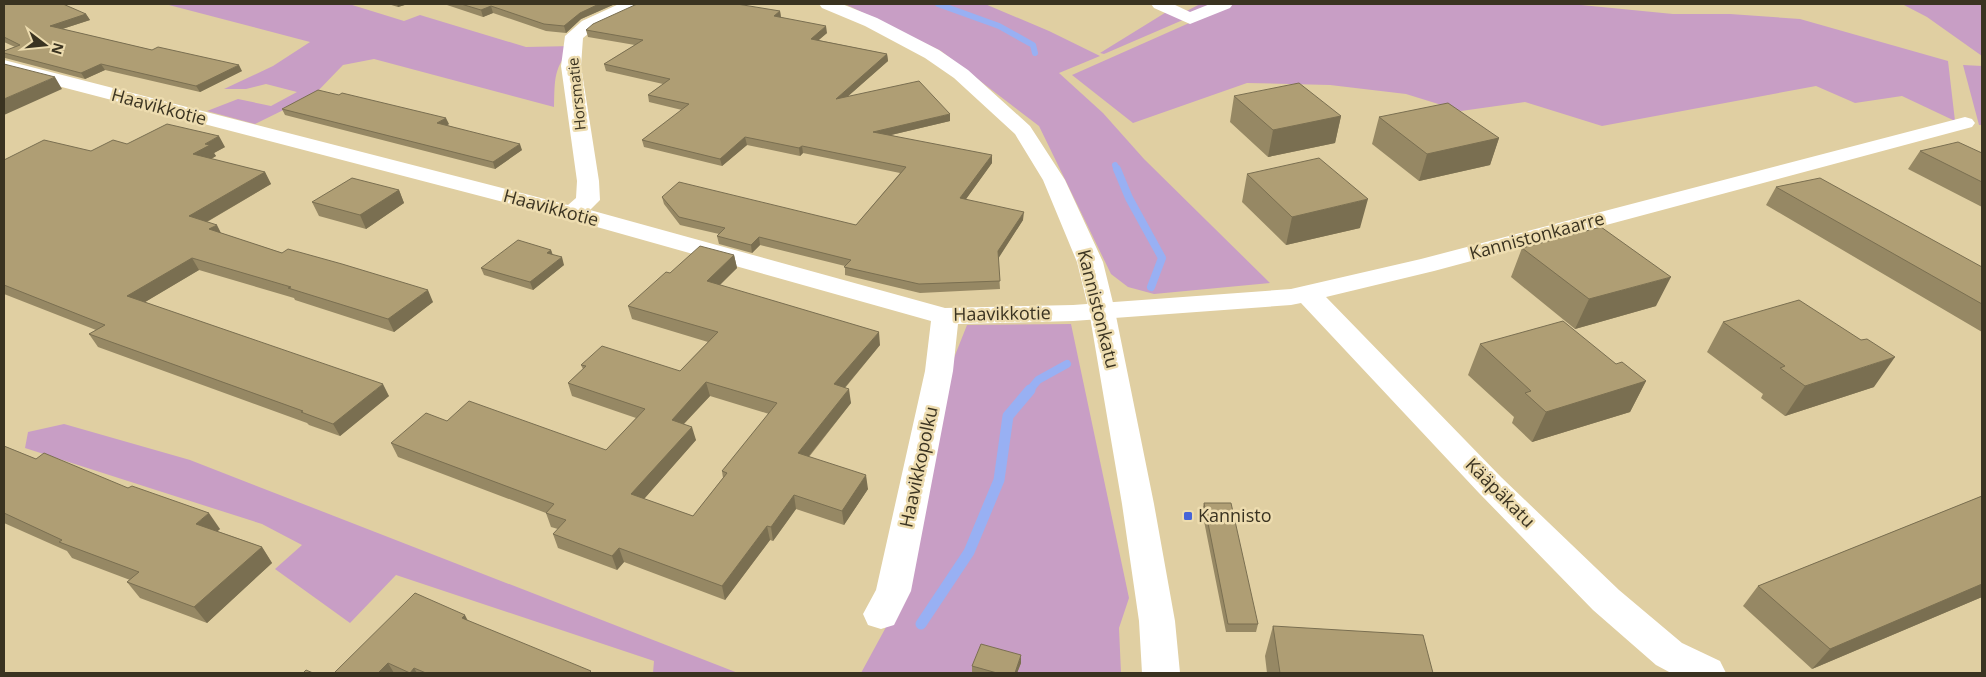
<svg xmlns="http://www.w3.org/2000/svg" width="1986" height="677" font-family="'Open Sans',sans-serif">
	<rect width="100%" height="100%" fill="#e0cfa2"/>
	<path fill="#c89ec5" d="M165 4H349L404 21 420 15 526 47 573 46C553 68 555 79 554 107L374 59 343 65 314 95 255 124 207 111 238 99 271 106 297 92 266 84 246 89H224L273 66 310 42Z
		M845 4H985L1049 31 1100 56 1059 73 1103 113 1144 159 1270 283 1154 294 1128 287 1111 274 1039 126 941 51Z
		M1200 4H1220L1104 54 1100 53 1168 11 1179 15Z
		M1232 4H1571L1673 14H1730L1800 19 1948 61 1955 121 1902 96 1855 103 1816 86 1602 126 1525 102 1461 111 1406 94 1330 85 1247 83 1133 123 1072 75Z
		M1902 4H1982V56L1927 17Z
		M1963 65 1982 66V125H1979Z
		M1071 324 1129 598 1119 628 1121 673H861L904 594 948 373 967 325Z
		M64 424 190 460 738 673H653L654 661 396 575 350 623 275 569 302 545 262 524 25 448 28 432Z"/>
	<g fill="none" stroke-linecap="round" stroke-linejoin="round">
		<path stroke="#98b0f3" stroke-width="6" d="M938 4 999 26 1033 45 1035 53
			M1115 165 1117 171"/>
		<path stroke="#98b0f3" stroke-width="8" d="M1117 169 1129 198 1162 258 1151 287
			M1029 391 1038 380 1067 364"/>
		<path stroke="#98b0f3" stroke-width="11" d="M921 624 969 552 999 480 1008 416 1030 390"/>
		<path fill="#fff" fill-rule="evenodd" d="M619 4H642L639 8 594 29 583 38 581 66 599 181 600 200 590 210 945 308 1073 305 1291 289 1421 259 1965 117 1972 119 1975 123 1972 127 1434 271 1326 297 1501 477 1619 590 1682 643 1720 661 1726 673H1671L1656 665 1593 610 1479 493 1301 303 1291 305 1073 321 958 324 953 371 911 591 894 625 881 629 868 625 863 614 876 590 925 371 931 321 565 218 4 72V60L568 205 576 198 577 181 561 66 565 36 582 21Z
			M1151 4H1173L1190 12 1210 4H1233L1230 8 1190 24 1154 8Z"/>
		<path fill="#fff" fill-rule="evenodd" d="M819 4H842L877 18 939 50 968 70 1030 126 1065 180 1103 262 1115 311 1154 504 1175 621 1180 673H1142L1139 621 1122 504 1089 311 1077 262 1043 180 1015 134 954 78 925 58 865 26 822 8Z"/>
	</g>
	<path fill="#968864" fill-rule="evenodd" d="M4 4 86 14 90 20 62 29 242 71 200 92 105 70 85 79 5 58 4 56V51L15 47 4 42Z
		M388 4H408L398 7Z
		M444 4H615L581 19 566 33 546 31 493 13 483 17Z
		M780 11 781 17 827 33 818 40 887 54 888 61 848 96 950 121 891 135 992 163 966 199 1023 220 998 258 1000 289 920 293 845 275V266L760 245 752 253 719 244 717 236 719 234 680 225 664 204 662 197 856 225 900 173 803 153 800 156 747 145 722 166 644 147 642 140 682 110 649 102 648 95 663 84 606 71 604 64 635 45 588 37 586 30Z
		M1234 96 1341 116 1335 143 1268 157 1230 122Z
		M282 109 449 124 447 125 522 150 495 169 285 115Z
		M1379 117 1499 138 1490 165 1419 181 1372 144Z
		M127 144 225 147 214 153 216 156 211 159 265 172 271 184 207 222 221 233 433 302 394 332 295 300 294 298 199 270 145 302 389 396 340 436 309 425 307 423 98 347 89 334 96 330 4 294V160L91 151Z
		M1920 151 1982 153V207L1908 169Z
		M1247 174 1360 228 1286 245 1242 202Z
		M1776 187 1982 267V332L1766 205Z
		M399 190 404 203 366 229 319 216 312 202Z
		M1522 248 1656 306 1575 329 1511 277Z
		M551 250 553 255 564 265 533 290 484 275 481 268Z
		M734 255 737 268 719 285 880 345 845 388 851 403 809 457 868 489 844 525 796 509 773 541 770 540 725 600 624 562 617 570 558 548 553 534 558 529 551 527 546 513 398 457 391 443 447 421 606 450 636 418 572 396 568 383 583 369 581 365 680 371 708 342 632 319 628 306 670 273ZM710 396 769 414 722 471 723 478 693 516 644 499 696 440 684 424Z
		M1723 322 1874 387 1785 416 1761 398 1763 394 1707 352Z
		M1480 344 1616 364 1646 381 1630 412 1532 442 1512 423 1514 417 1468 375Z
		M4 446 36 459 220 529 217 531 262 547 272 563 207 623 140 598 127 582 130 580 72 558 67 551 4 523Z
		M1982 496V597L1812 669 1743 606 1758 586Z
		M1204 503 1258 624 1256 632H1226L1202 511Z
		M468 621 592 673H334Z
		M1273 626 1433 673H1267L1265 656Z
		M1021 663 1017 673H972V666Z"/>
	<path fill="#7a6f51" d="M397 4H408L398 7Z
		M599 4H615L581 19 566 33 564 26 580 13Z
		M491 6 493 13 483 17 481 10Z
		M780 11 781 18 774 16Z
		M86 14 90 20 53 32 50 26Z
		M826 26 827 33 812 46 811 39Z
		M887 54 888 61 837 106 836 99Z
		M101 64 105 70 85 79 81 73Z
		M239 65 242 71 200 92 196 86Z
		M55 77 62 89 4 115V99Z
		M950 114V121L874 139 873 132Z
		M1341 116 1335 143 1268 157 1273 130Z
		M446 118 449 124 440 130 437 123Z
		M219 136 225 147 214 153 216 156 199 166 193 154 205 144Z
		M745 137 747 145 722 166 720 159Z
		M1499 138 1490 165 1419 181 1427 154Z
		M520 144 522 150 495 169 493 162Z
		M802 146 803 153 800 156 799 148Z
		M992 155V163L961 206 960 198Z
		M265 172 271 184 196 228 189 216Z
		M399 190 404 203 366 229 360 215Z
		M1368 199 1360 228 1286 245 1292 217Z
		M1024 212 1023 220 998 259V251Z
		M217 225 223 237 209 229Z
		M759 237 760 245 752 253 751 245Z
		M551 250 553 257 547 253Z
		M734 255 737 268 710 295 707 281Z
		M562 257 564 265 533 290 530 282Z
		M192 258 199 270 135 308 127 296Z
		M1671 277 1656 306 1575 329 1589 299Z
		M428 290 433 302 394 332 388 319Z
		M879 332 880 345 836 398 834 384Z
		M1895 357 1874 387 1785 416 1805 386Z
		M1646 381 1630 412 1532 442 1546 412Z
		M706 382 710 396 675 433 672 420Z
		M383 384 389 396 340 436 333 424Z
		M849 389 851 403 800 467 798 453Z
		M692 427 696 440 636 508 631 494Z
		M866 475 868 489 844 525 842 511Z
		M794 495 796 509 773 541 771 527Z
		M209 513 220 529 208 540 196 524Z
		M767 526 770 540 725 600 722 586Z
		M262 547 272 563 207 623 194 607Z
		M619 548 624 562 617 570 612 556Z
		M1982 584V597L1812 669 1830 649Z
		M465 615 471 627 462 618Z
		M1021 655V663L1017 673H1015Z
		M388 663 394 673H378Z
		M414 668 417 673H410Z"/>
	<path fill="#af9e74" stroke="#7a6f51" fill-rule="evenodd" d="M4 4H63L86 14 50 26 152 50 158 47 239 65 196 86 101 64 81 73 4 53V51L20 45 4 37Z
		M461 4H599L580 13 564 26 544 24 491 6 481 10Z
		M637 4H737L780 11 774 16 826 26 811 39 887 54 836 99 919 81 950 114 873 132 992 155 960 198 1024 212 998 251 1000 281 919 284 844 267 851 260 759 237 751 245 717 236 725 228 679 217 662 197 679 182 856 225 906 167 802 146 799 148 745 137 720 159 642 140 689 104 648 95 670 79 604 64 643 40 586 30 593 24Z
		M4 64 55 77 4 99Z
		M1299 83 1341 116 1273 130 1234 96Z
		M318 90 339 95 342 93 446 118 437 123 520 144 493 162 282 109Z
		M1448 103 1499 138 1427 154 1379 117Z
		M167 124 219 136 205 144 210 145 193 154 265 172 189 216 217 225 209 229 282 253 288 249 342 264 428 290 388 319 288 288 291 287 192 258 127 296 383 384 333 424 301 412 303 411 89 334 105 325 4 285V160L44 140 91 151 113 140 127 144Z
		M1958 142 1982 153V182L1920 151Z
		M1319 158 1368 199 1292 217 1247 174Z
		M352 178 399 190 360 215 312 202Z
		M1820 178 1982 267V304L1776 187Z
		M1601 227 1671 277 1589 299 1522 248Z
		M518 240 551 250 547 253 562 257 530 282 481 268Z
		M700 246 734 255 707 281 879 332 834 384 849 389 798 453 866 475 842 511 794 495 771 527 767 526 722 586 619 548 612 556 553 534 566 520 546 513 554 504 391 443 426 413 447 421 469 401 606 450 645 409 568 383 586 366 581 365 602 346 680 371 718 332 628 306 666 272 670 273ZM706 382 777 403 722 471 727 473 693 516 631 494 692 427 672 420Z
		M1799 300 1861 340 1867 339 1895 357 1805 386 1780 368 1785 366 1723 322Z
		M1563 321 1616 364 1622 362 1646 381 1546 412 1525 393 1531 391 1480 344Z
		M4 446 36 459 44 453 128 488 132 486 209 513 196 524 262 547 194 607 127 582 139 572 59 542 62 540 4 513Z
		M1982 496V584L1830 649 1758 586Z
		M1204 503H1231L1258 624H1228Z
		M415 593 465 615 462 618 591 671 589 673H426L414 668 410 673 388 663 378 673H334Z
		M1273 626 1423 635 1433 673H1280Z
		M981 644 1021 655 1015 673H997L972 666Z
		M306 670 313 673H303Z"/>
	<rect fill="#4765d8" stroke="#eddcaf" stroke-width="2" x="1183" y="511" width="10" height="10" rx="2.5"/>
	<g text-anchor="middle" stroke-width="5" stroke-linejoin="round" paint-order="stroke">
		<g font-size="15" fill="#3a3321" stroke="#eddcaf">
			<text transform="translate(577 94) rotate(-96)" y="5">Horsmatie</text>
		</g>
		<g font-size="18" fill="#3a3321" stroke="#eddcaf">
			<text transform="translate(159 107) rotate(15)" y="6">Haavikkotie</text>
			<text transform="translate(551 208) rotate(15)" y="6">Haavikkotie</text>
			<text transform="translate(1537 236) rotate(-15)" y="6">Kannistonkaarre</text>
			<text transform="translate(1098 309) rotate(76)" y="6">Kannistonkatu</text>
			<text transform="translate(1002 314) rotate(-1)" y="6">Haavikkotie</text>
			<text transform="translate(919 467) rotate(-78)" y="6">Haavikkopolku</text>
			<text transform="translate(1500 493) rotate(45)" y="6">Kääpäkatu</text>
		</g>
		<g font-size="18" fill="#3a3321" stroke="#eddcaf" text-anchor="start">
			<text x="1198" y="522">Kannisto</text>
		</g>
	</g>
	<rect width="1986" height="677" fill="none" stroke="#3a3321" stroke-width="10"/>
	<g transform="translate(45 45) rotate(106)" stroke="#eddcaf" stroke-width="4" paint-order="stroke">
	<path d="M0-4L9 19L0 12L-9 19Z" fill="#3a3321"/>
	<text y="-8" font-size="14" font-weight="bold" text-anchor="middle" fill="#3a3321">N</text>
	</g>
</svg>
